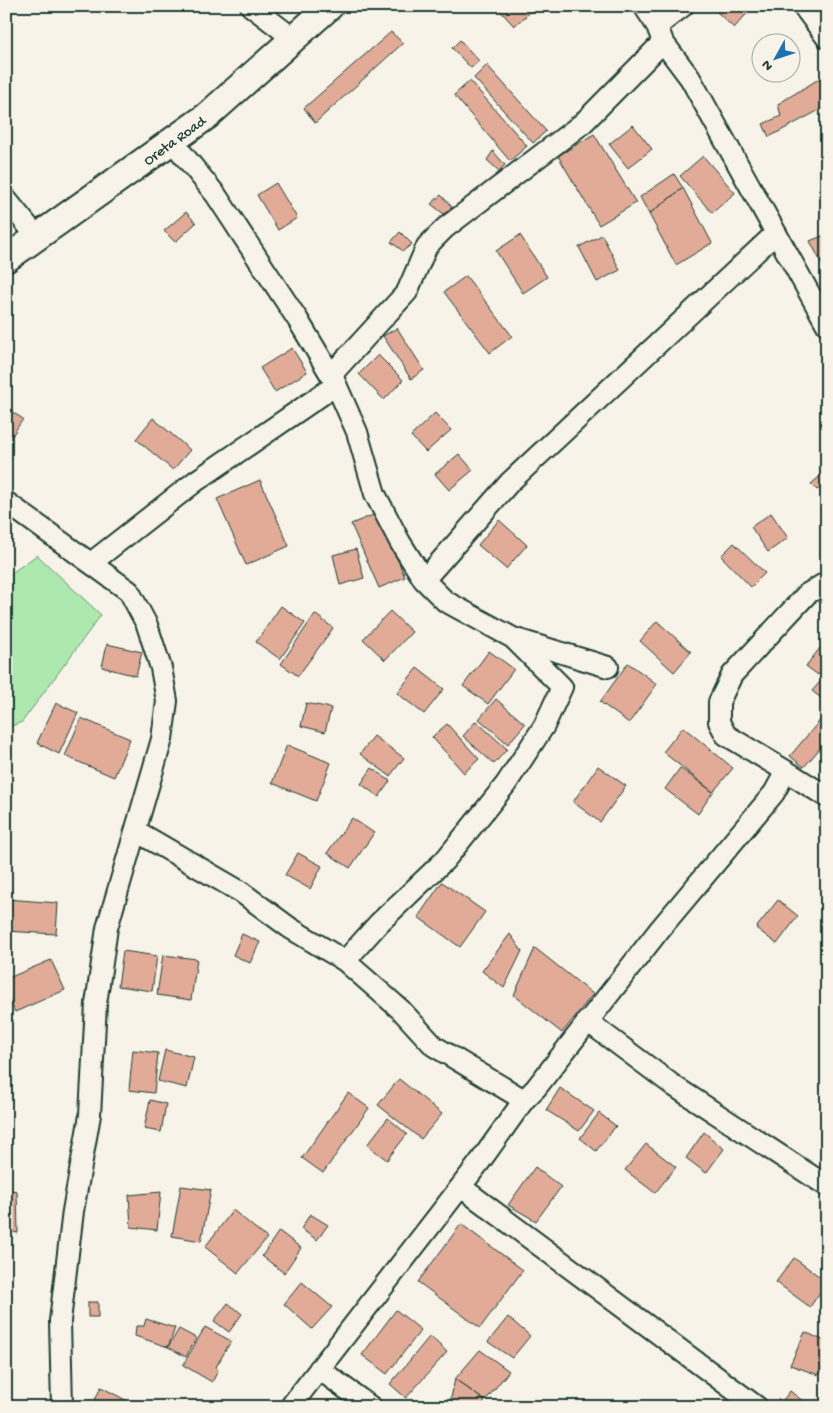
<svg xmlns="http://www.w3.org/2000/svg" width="833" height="1413" font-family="'Gochi Hand',sans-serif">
	<rect width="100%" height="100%" fill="#f7f3e8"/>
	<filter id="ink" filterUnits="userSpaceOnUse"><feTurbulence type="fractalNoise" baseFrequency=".02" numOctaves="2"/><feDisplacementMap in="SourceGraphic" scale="10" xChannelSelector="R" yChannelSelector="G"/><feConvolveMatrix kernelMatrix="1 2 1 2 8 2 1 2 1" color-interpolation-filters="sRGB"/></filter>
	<g filter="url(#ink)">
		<path fill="#ade9af" stroke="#669372" d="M37 555 101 615 22 722 6 728V577Z"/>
		<path fill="#e2ab98" stroke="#1f3d34" d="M496 6H529L533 10 514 26Z
			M721 6H747L750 10 734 28 716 11Z
			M391 32 403 43 315 123 304 108Z
			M460 40 479 61 471 68 452 48Z
			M487 65 546 131 533 143 474 78Z
			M827 74V106L769 137 763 124 781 116 778 104Z
			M470 81 527 146 510 161 454 95Z
			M633 125 652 149 628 168 609 144Z
			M594 134 636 203 599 225 558 156Z
			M493 151 505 165 499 171 487 160Z
			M703 156 735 193 712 213 680 176Z
			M674 174 683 188 649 214 640 197Z
			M276 183 297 218 278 230 257 195Z
			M683 188 712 243 676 265 649 214Z
			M441 195 452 207 444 214 431 204Z
			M186 212 196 223 175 242 164 231Z
			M400 232 412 244 403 251 391 242Z
			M827 234V262L822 264 810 241Z
			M520 235 547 277 523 293 496 251Z
			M602 235 620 270 597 282 579 247Z
			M466 276 512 336 490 353 444 292Z
			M397 328 424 370 411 379 383 336Z
			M292 348 307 372 275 392 260 368Z
			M378 355 403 380 384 400 359 374Z
			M6 408 23 419 6 445Z
			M435 413 451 430 426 452 411 436Z
			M153 418 190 450 173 470 136 439Z
			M459 454 473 470 449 490 435 474Z
			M824 473 827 483 817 490 811 484Z
			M260 480 289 546 246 565 217 499Z
			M378 513 405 577 379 588 351 524Z
			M771 513 788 538 768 552 751 527Z
			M499 520 527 545 506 569 478 545Z
			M734 543 765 573 751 587 721 556Z
			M356 549 364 578 340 585 333 555Z
			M281 606 305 623 280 659 256 642Z
			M390 611 412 632 385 660 363 639Z
			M315 614 333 628 298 676 281 664Z
			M657 621 691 652 674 672 640 641Z
			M107 644 142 652 136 676 102 667Z
			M820 648 827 653V663L818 675 806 666Z
			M489 651 514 669 488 704 463 686Z
			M628 663 657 684 629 723 600 702Z
			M417 668 444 689 424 714 397 693Z
			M827 674V691L821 698 812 691Z
			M496 699 525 724 508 744 479 719Z
			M56 703 78 713 59 754 37 743Z
			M306 703 331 708 325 732 301 726Z
			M827 712V740L804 767 790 756Z
			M81 718 130 739 114 777 65 756Z
			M476 721 507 749 494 764 463 736Z
			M447 724 479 759 464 773 432 737Z
			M683 727 733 768 713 792 663 752Z
			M374 736 404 758 390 776 360 754Z
			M287 745 331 763 316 801 272 783Z
			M598 766 626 786 600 822 573 802Z
			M372 768 390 781 379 797 361 784Z
			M680 768 713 792 698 814 665 789Z
			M352 818 374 833 350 868 327 853Z
			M298 853 322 866 310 889 285 875Z
			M442 882 485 912 460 947 418 917Z
			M6 899 58 903 56 934 6 931Z
			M778 900 798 916 777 944 756 928Z
			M242 934 260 942 250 963 233 955Z
			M510 934 522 951 504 988 482 971Z
			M535 948 593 994 562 1033 514 995Z
			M123 951 157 956 152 991 118 986Z
			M163 955 197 959 191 1000 157 995Z
			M51 960 65 990 15 1012 6 991V979Z
			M133 1050 158 1053 154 1093 129 1090Z
			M165 1050 194 1057 187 1088 158 1081Z
			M399 1079 442 1114 421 1139 378 1105Z
			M560 1088 594 1111 579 1131 546 1110Z
			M348 1093 369 1108 323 1173 302 1158Z
			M150 1100 166 1104 161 1132 144 1129Z
			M599 1113 616 1126 596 1151 580 1138Z
			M388 1118 407 1134 387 1160 367 1145Z
			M704 1132 724 1149 706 1173 686 1158Z
			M646 1144 676 1167 655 1193 625 1170Z
			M535 1167 561 1187 536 1221 508 1205Z
			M181 1186 211 1190 201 1241 172 1236Z
			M6 1189 17 1191 18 1233 6 1231Z
			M161 1192 157 1230 131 1227 129 1195Z
			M233 1210 267 1238 238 1273 205 1247Z
			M310 1214 328 1225 317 1240 301 1229Z
			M461 1224 523 1270 480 1328 418 1282Z
			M279 1231 301 1248 284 1273 262 1256Z
			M794 1258 827 1282 810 1307 776 1282Z
			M302 1282 332 1307 312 1329 284 1304Z
			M88 1302H98V1317H88Z
			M228 1303 242 1314 229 1332 214 1321Z
			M396 1310 421 1330 387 1374 362 1355Z
			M508 1317 530 1336 512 1358 488 1342Z
			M146 1319 175 1328 168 1347 135 1336 136 1326H144Z
			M205 1327 231 1341 216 1367 218 1371 212 1382 183 1365Z
			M179 1329 196 1338 186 1357 168 1347Z
			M805 1332 827 1342V1360L819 1375 790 1365Z
			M430 1336 447 1352 406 1398 390 1384Z
			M480 1350 509 1371 485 1401 455 1379Z
			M455 1379 485 1401 481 1407H449Z
			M101 1387 135 1405 134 1407H100V1403L95 1400Z
			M790 1391 808 1405 807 1407 779 1405Z
			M152 1401 159 1407H147Z"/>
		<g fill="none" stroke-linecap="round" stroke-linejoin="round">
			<defs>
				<path id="minor" d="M251 6 294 39
					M644 6 657 26 663 42 690 78 827 325
					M803 6 827 38
					M657 26 683 6
					M172 141 216 195 298 320 335 382 357 432 375 494 400 542 424 580 445 601 513 638 608 667
					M6 199 37 237
					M331 375 407 292 427 246 445 228 583 123 663 42
					M6 502 129 591 147 625 161 668 167 701 162 739 107 928 96 1004 90 1115 73 1211 60 1321 62 1407
					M91 563 196 481 336 385
					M424 580 510 482 775 234
					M786 771 827 797
					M136 831 241 892 290 928 345 961 401 1010 434 1046 524 1100
					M345 961 379 923 445 860 506 784 544 726 562 687 515 640
					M587 1021 674 1086 827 1186
					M461 1187 757 1407
					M319 1369 371 1407
					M290 1407 479 1163 524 1100 536 1088 660 929 774 793 786 771 726 735 719 722V702L732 675 807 594 827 582"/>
				<path id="tertiary" d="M6 259 207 116 330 6"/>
			</defs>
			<use href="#minor" stroke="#1f3d34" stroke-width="24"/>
			<use href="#tertiary" stroke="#1f3d34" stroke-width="30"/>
			<use href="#minor" stroke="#f7f3e8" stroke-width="20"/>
			<use href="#tertiary" stroke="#f7f3e8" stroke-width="26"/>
		</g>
	</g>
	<g text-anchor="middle" stroke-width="5" stroke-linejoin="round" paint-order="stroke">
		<g font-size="15" fill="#1f3d34" stroke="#f7f3e8">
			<text transform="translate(174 140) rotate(-36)" y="5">Oreta Road</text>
		</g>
	</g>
	<rect width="833" height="1413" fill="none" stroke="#f7f3e8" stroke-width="25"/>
	<rect x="12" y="12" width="808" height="1388" fill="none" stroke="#1f3d34" stroke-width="2" filter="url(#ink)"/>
	<g transform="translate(776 58) rotate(230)"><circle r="24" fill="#f7f3e8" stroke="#a1aaa0"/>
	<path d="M0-4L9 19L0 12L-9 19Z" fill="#1f6fb2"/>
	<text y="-8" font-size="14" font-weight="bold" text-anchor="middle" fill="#1f3d34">N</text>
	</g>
</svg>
